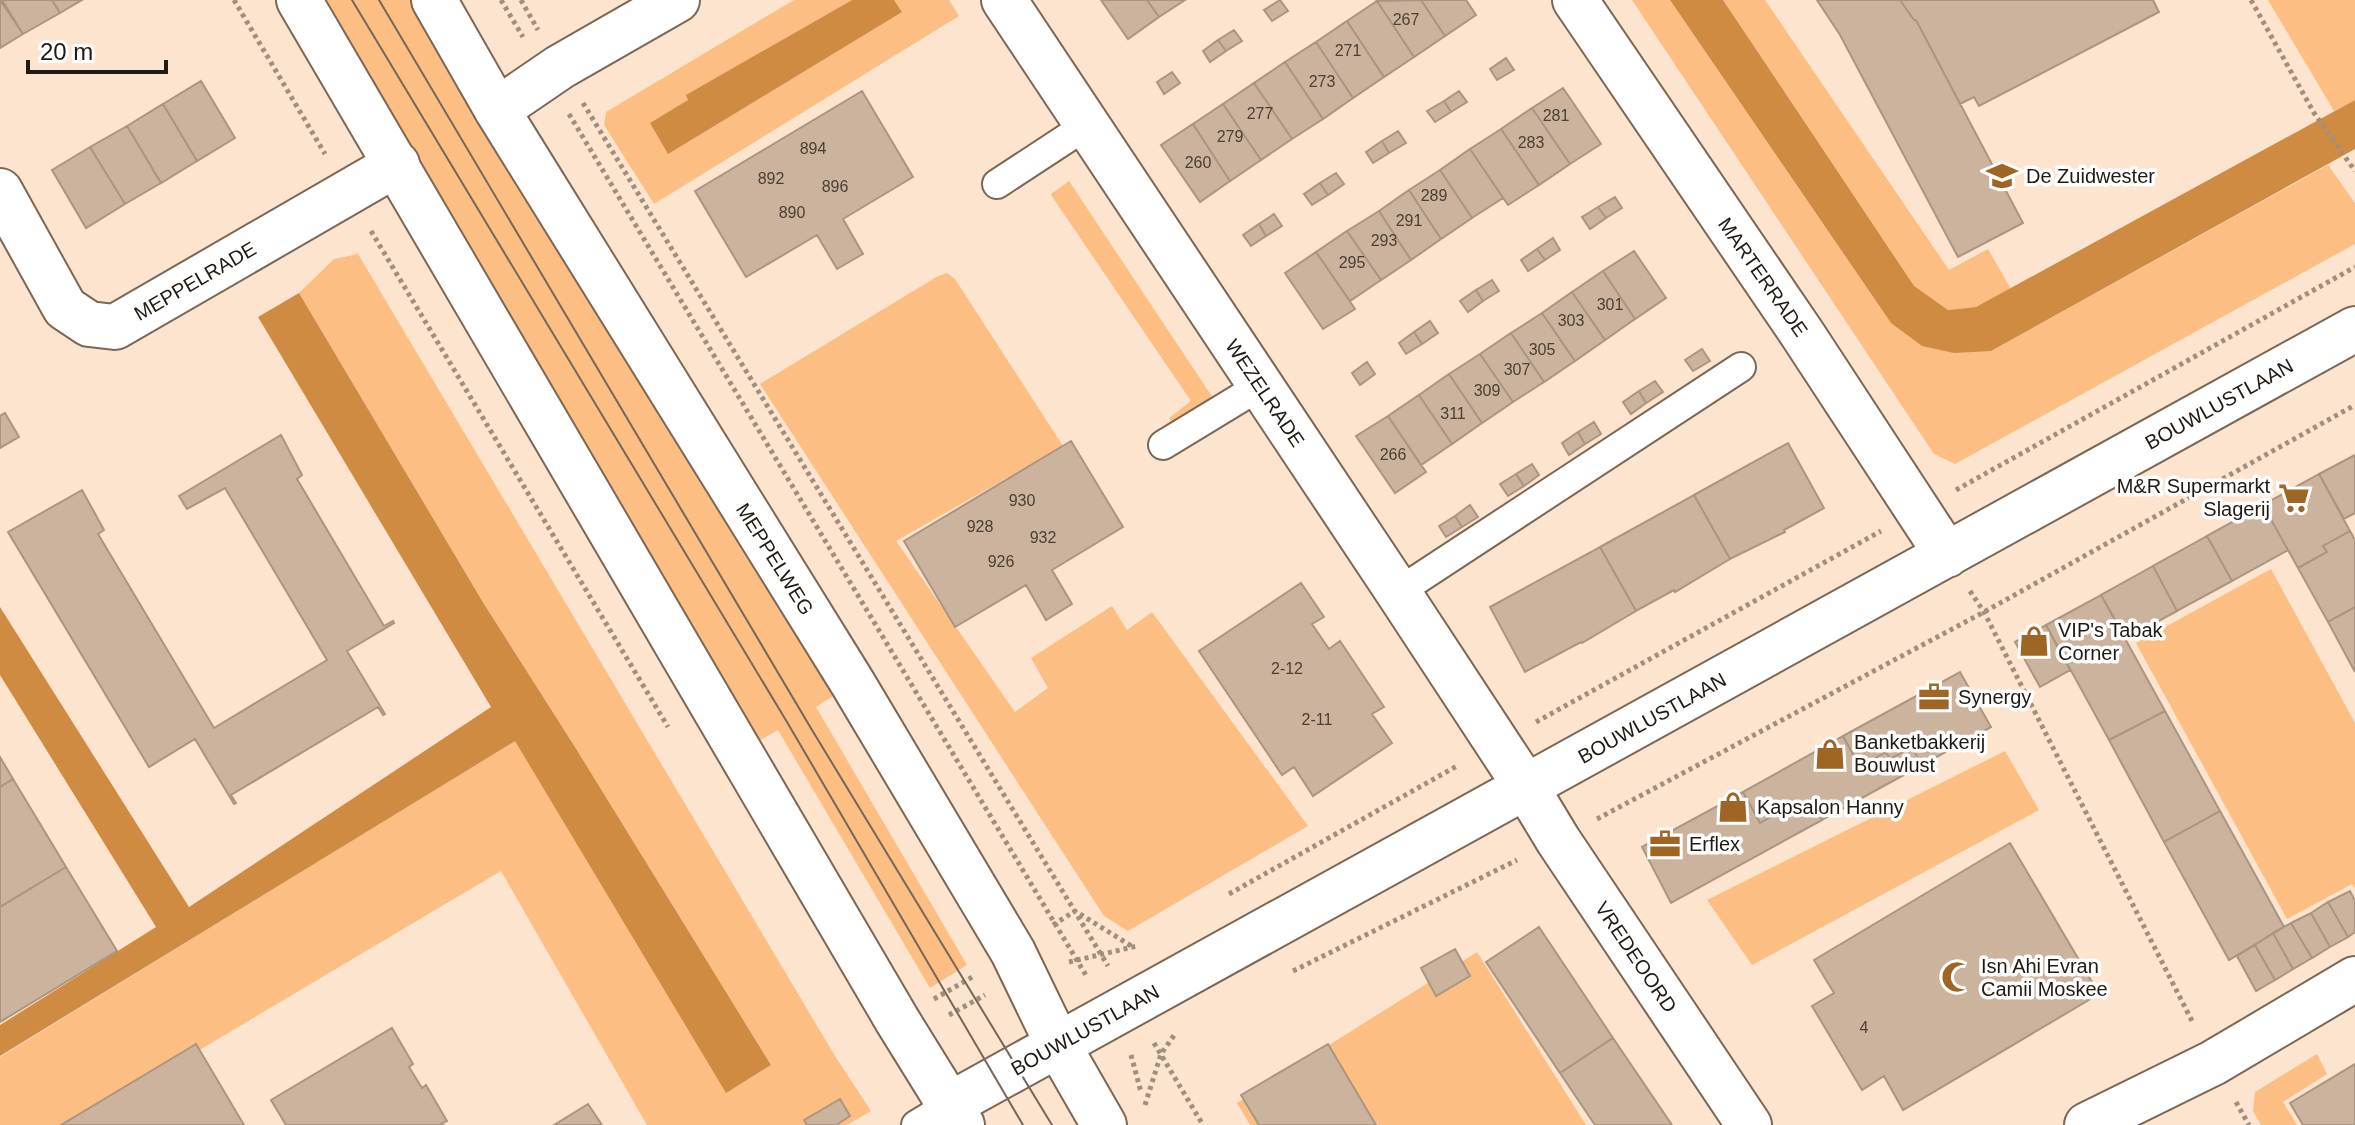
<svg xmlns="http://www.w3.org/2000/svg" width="2355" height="1125" font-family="Arial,sans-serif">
	<rect width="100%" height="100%" fill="#fde4ce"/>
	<path fill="#fcbe82" d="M317 0H418L833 696 816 707 967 965 930 988 778 730 759 741Z
		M794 0H852L687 95 689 100 650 123 902 12 894 0H949L959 16 654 204 604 125 606 112Z
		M1632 0H1670L1891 323 1991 351 2328 165 2355 203V244L1955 464 1934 454Z
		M1723 0H1765L1949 270 1988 249 2011 289 1976 307 1948 310 1914 287Z
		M2268 0H2355V100L2334 111Z
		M1069 181 1215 401 1175 427 1169 418 1191 401 1053 198 1051 194Z
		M358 254 835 1056 871 1111 847 1125H647L501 871 73 1125H0V1057L515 740 726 1092 771 1065 575 747 484 604 299 293 334 259Z
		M947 273 955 279 1063 446 896 541 1015 712 1048 688 1031 658 1112 606 1127 630 1152 612 1308 826 1128 931 1104 916 760 384 938 276Z
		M2271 569 2355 723V888L2352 884 2287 919 2136 643Z
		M2005 751 2039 810 1752 965 1707 900Z
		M1477 952 1586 1125H1250L1237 1103Z
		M2317 1054 2327 1074 2283 1102 2297 1125H2261L2253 1111 2255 1092Z"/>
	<path fill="#d08b42" d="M852 0H894L902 12 668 154 650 123 688 100 686 95Z
		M1670 0H1723L1914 286 1948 310 1976 307 2355 100V149L1991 351 1954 353 1922 346 1891 323Z
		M299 293 484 604 575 747 771 1065 726 1093 515 741 0 1056V1025L156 927 0 675V607L189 907 491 707 258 317Z"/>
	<path fill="#cbb39e" stroke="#ab9580" stroke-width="2" d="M0 0 23 34 0 48Z
		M2 0H52L60 13 23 34Z
		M52 0H82L60 13Z
		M1101 0H1147L1159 17 1128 39Z
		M1147 0H1185L1159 17Z
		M1280 0 1288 11 1272 21 1264 10Z
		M1421 0H1466L1476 15 1445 36Z
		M1421 0 1445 36 1414 57 1377 1Z
		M1817 0H1900L1914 20H1916L2023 223 1958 257 1840 35Z
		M1900 0H2153L2159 12 1979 106 1974 97 1960 104 1916 20H1914Z
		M1377 1 1414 57 1384 77 1347 21Z
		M1347 21 1384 77 1353 98 1316 42Z
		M1234 30 1242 41 1226 51 1218 40Z
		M1218 40 1226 51 1210 62 1203 51Z
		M1316 42 1353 98 1323 119 1285 62Z
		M1506 58 1514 70 1497 80 1490 69Z
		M1285 62 1323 119 1292 139 1254 83Z
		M1172 72 1180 83 1164 94 1157 82Z
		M201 81 235 138 197 161 163 104Z
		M1254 83 1292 139 1261 160 1223 104Z
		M1563 88 1601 144 1570 164 1532 108Z
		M862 91 913 177 843 219 863 254 837 269 817 235 746 277 695 191Z
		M1459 91 1467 102 1451 112 1444 101Z
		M1444 101 1451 112 1435 122 1427 111Z
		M163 104 197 161 161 183 127 126Z
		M1223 104 1261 160 1230 181 1193 124Z
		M1532 108 1570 164 1539 185 1501 129Z
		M1193 124 1230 181 1200 202 1161 145Z
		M127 126 161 183 125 204 90 147Z
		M1501 129 1539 185 1508 205 1470 149Z
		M1398 131 1406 143 1389 153 1382 141Z
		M1382 141 1389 153 1373 163 1366 152Z
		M90 147 125 204 86 228 52 170Z
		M1470 149 1503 198 1472 218 1440 170Z
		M1440 170 1472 218 1441 239 1409 190Z
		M1336 173 1344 184 1328 195 1320 183Z
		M1320 183 1328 195 1312 205 1304 194Z
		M1409 190 1441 239 1411 260 1379 211Z
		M1615 197 1622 208 1606 218 1598 207Z
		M1598 207 1606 218 1590 229 1582 217Z
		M1379 211 1411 260 1381 280 1347 231Z
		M1274 214 1282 226 1266 236 1259 224Z
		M1259 224 1266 236 1251 246 1243 235Z
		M1347 231 1381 280 1350 301 1316 252Z
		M1553 238 1560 250 1545 260 1537 249Z
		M1537 249 1545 260 1528 271 1521 260Z
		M1634 251 1666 298 1635 319 1603 271Z
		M1316 252 1355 309 1323 329 1285 273Z
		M1603 271 1635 319 1605 340 1572 292Z
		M1492 280 1499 291 1483 301 1476 290Z
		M1476 290 1483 301 1468 312 1460 301Z
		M1572 292 1605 340 1575 361 1542 313Z
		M1542 313 1575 361 1544 382 1511 333Z
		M1430 321 1438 333 1422 344 1414 332Z
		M1414 332 1422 344 1406 354 1399 343Z
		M1511 333 1544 382 1513 402 1480 354Z
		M1702 349 1710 361 1693 371 1685 360Z
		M1480 354 1513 402 1482 423 1449 374Z
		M1367 362 1375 374 1360 385 1352 373Z
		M1449 374 1482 423 1452 444 1419 395Z
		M1655 381 1663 392 1646 403 1639 391Z
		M1639 391 1646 403 1631 414 1623 402Z
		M1419 395 1452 444 1421 465 1388 416Z
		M5 413 19 437 0 448V416Z
		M1388 416 1426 472 1395 493 1356 436Z
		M1594 422 1601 434 1585 444 1578 432Z
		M1578 432 1585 444 1569 455 1562 443Z
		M281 435 302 475 297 479 384 626 393 621 394 623 347 651 385 714 383 715 378 707 231 795 236 803 234 804 195 739 149 767 8 532 82 490 104 530 98 534 214 728 327 660 225 488 187 509 179 496Z
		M1071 441 1123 527 1052 570 1072 604 1046 620 1026 585 955 627 904 541Z
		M1788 443 1824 508 1784 530 1785 532 1730 559 1694 495Z
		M2355 455V513L2344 519 2319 474Z
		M1532 464 1539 475 1524 486 1516 474Z
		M1516 474 1524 486 1508 496 1500 484Z
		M2319 474 2350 531 2323 546 2327 552 2298 568 2263 505Z
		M1694 495 1730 559 1675 592 1674 590 1636 611 1600 547Z
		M1470 505 1478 517 1462 527 1455 516Z
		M2263 505 2288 550 2232 581 2207 536Z
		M1455 516 1462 527 1446 537 1439 526Z
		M2350 531 2355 540V607L2328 622 2298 568 2327 552 2323 546Z
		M2207 536 2232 581 2177 611 2153 566Z
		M1600 547 1636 611 1582 643 1581 642 1525 672 1490 607Z
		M2153 566 2177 611 2126 639 2101 595Z
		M1301 583 1324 617 1312 624 1329 649 1340 641 1384 707 1372 714 1392 743 1313 796 1294 767 1282 775 1199 651Z
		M2101 595 2165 711 2109 740 2046 625Z
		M2355 607V672L2328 622Z
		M2046 625 2070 670 2040 687 2015 642Z
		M1960 672 1991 727 1922 765 1912 747 1890 759 1886 752 1860 767 1843 736Z
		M2165 711 2220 811 2164 842 2109 740Z
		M1843 736 1860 767 1886 752 1890 759 1912 747 1922 765 1822 820 1813 804 1791 816 1786 808 1760 823 1743 792Z
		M0 757 13 779 0 787Z
		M13 779 66 867 0 907V787Z
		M1743 792 1760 823 1786 808 1791 816 1813 804 1822 820 1671 903 1642 847Z
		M2220 811 2284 927 2229 960 2164 842Z
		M2010 843 2099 994 1903 1110 1884 1076 1862 1090 1812 1006 1834 993 1814 960Z
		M66 867 117 951 0 1022V907Z
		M2350 891 2355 901V932L2348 937 2328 902Z
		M2328 902 2348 937 2330 947 2311 913Z
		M2311 913 2330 947 2312 958 2291 923Z
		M2291 923 2312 958 2293 969 2273 933Z
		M1539 927 1613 1038 1560 1073 1486 962Z
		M2273 933 2293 969 2275 980 2255 945Z
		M2255 945 2275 980 2256 991 2237 956Z
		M1455 949 1470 976 1436 996 1421 968Z
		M392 1028 413 1064 409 1067 422 1088 426 1085 447 1121 442 1123 444 1125H286L271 1100Z
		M1613 1038 1672 1125H1595L1560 1073Z
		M196 1044 244 1125H61Z
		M1328 1044 1376 1125H1259L1241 1095Z
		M2355 1064V1125H2303L2290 1103Z
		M840 1099 850 1116 836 1125H807L804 1120Z
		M588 1104 602 1125H554Z"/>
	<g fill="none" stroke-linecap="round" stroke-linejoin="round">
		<defs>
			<path id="service" d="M997 184 1087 125
				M1163 445 1260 386
				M1398 592 1741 367
				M916 1125 949 1105"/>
			<path id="minor" d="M1004 0 1398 592 1526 787 1558 840 1749 1125
				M1575 0 1803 335 1947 555
				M497 110 560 67 677 0
				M0 191 65 308 89 324 115 327 397 164
				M949 1105 2355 329
				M2087 1125 2213 1063 2355 979"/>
			<path id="secondary" d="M299 0 897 1020 962 1125
				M434 0 497 110 852 682 1013 952 1058 1045 1104 1125"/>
		</defs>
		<use href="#service" stroke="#7c6754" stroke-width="32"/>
		<use href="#minor" stroke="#7c6754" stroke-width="48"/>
		<use href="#secondary" stroke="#7c6754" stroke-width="48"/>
		<path stroke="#a08f7f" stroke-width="5" stroke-dasharray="4 4" stroke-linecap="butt" d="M234 0 325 154
			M501 0 523 37
			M521 0 538 30
			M2251 0 2314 113 2355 171
			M583 103 1108 966
			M569 114 1087 977
			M371 231 668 727
			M1956 490 2355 267
			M1970 591 1984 612 2193 1023
			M1536 722 1881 531
			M1597 819 1984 612 2355 405
			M1229 894 1457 766
			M1053 925 1075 911 1133 947
			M1069 962 1137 946
			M1293 971 1517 860
			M934 999 974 976
			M949 1015 985 995
			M1154 1043 1203 1125
			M1131 1055 1141 1092
			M2236 1102 2249 1125
			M1145 1105 1161 1054 1175 1034"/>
		<use href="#service" stroke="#fff" stroke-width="28"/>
		<use href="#minor" stroke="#fff" stroke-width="44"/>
		<use href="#secondary" stroke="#fff" stroke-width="44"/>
		<path stroke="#756759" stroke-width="2" d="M352 0 787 722 1023 1125
			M379 0 812 730 1052 1125"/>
	</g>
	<defs>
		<symbol id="school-bare" viewBox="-9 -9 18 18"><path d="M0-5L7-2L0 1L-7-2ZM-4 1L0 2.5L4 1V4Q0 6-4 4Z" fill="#9f6525" stroke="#fff" stroke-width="2.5" paint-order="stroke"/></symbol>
		<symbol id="supermarket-bare" viewBox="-9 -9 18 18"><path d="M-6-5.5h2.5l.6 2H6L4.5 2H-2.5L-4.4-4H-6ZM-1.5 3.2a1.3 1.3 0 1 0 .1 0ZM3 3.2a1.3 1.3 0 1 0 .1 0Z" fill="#9f6525" stroke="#fff" stroke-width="2.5" paint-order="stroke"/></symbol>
		<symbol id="shop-bare" viewBox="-9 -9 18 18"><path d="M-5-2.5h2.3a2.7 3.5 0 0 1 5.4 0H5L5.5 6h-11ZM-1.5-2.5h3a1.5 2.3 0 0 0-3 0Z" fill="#9f6525" stroke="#fff" stroke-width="2.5" paint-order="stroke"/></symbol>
		<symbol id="office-bare" viewBox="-9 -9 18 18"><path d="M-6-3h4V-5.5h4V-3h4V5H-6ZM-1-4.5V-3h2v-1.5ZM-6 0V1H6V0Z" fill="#9f6525" stroke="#fff" stroke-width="2.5" paint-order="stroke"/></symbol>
		<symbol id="mosque-bare" viewBox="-9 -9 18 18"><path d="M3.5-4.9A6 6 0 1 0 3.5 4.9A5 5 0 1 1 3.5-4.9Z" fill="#9f6525" stroke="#fff" stroke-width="2.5" paint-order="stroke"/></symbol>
	</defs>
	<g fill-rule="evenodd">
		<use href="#school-bare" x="1980" y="154" width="44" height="44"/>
		<use href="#supermarket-bare" x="2272" y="476" width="44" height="44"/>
		<use href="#shop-bare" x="2012" y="619" width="44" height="44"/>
		<use href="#office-bare" x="1912" y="675" width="44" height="44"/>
		<use href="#shop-bare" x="1808" y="732" width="44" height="44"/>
		<use href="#shop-bare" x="1711" y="785" width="44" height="44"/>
		<use href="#office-bare" x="1643" y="822" width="44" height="44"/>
		<use href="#mosque-bare" x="1935" y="955" width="44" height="44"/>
	</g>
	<g text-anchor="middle" stroke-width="7" stroke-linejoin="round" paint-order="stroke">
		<g font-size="16" fill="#4c4035">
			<text x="1406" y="25">267</text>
			<text x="1348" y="56">271</text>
			<text x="1322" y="87">273</text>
			<text x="1260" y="119">277</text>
			<text x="1556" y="121">281</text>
			<text x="1230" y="142">279</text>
			<text x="1531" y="148">283</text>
			<text x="813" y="154">894</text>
			<text x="1198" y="168">260</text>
			<text x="771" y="184">892</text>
			<text x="835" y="192">896</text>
			<text x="1434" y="201">289</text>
			<text x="792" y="218">890</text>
			<text x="1409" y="226">291</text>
			<text x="1384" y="246">293</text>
			<text x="1352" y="268">295</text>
			<text x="1610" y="310">301</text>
			<text x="1571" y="326">303</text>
			<text x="1542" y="355">305</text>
			<text x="1517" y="375">307</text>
			<text x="1487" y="396">309</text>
			<text x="1453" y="419">311</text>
			<text x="1393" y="460">266</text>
			<text x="1022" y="506">930</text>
			<text x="980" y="532">928</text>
			<text x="1043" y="543">932</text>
			<text x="1001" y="567">926</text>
			<text x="1287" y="674">2-12</text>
			<text x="1317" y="725">2-11</text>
			<text x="1864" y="1033">4</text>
		</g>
		<g font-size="20" fill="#221a12" stroke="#fff" text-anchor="start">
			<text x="2026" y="183">De Zuidwester</text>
			<text x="2270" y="493" text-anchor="end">M&amp;R Supermarkt<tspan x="2270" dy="23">Slagerij</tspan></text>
			<text x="2058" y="637">VIP's Tabak<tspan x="2058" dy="23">Corner</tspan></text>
			<text x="1958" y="704">Synergy</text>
			<text x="1854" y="749">Banketbakkerij<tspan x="1854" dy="23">Bouwlust</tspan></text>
			<text x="1757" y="814">Kapsalon Hanny</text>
			<text x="1689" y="851">Erflex</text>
			<text x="1981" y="973">Isn Ahi Evran<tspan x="1981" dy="23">Camii Moskee</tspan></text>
		</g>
		<g font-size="20" fill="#221a12" stroke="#fff">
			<text transform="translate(1763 277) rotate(55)" y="7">MARTERRADE</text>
			<text transform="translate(195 281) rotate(-30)" y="7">MEPPELRADE</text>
			<text transform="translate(1265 393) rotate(56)" y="7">WEZELRADE</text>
			<text transform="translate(2219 404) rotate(-29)" y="7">BOUWLUSTLAAN</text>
			<text transform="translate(775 559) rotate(58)" y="7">MEPPELWEG</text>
			<text transform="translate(1652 718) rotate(-29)" y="7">BOUWLUSTLAAN</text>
			<text transform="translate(1636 957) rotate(56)" y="7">VREDEOORD</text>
			<text transform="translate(1085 1030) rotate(-29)" y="7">BOUWLUSTLAAN</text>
		</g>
	</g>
	<path d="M28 60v12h138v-12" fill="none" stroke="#221a12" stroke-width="4"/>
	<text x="40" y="60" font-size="24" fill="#221a12" stroke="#ffffff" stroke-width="6" paint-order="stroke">20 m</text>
</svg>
